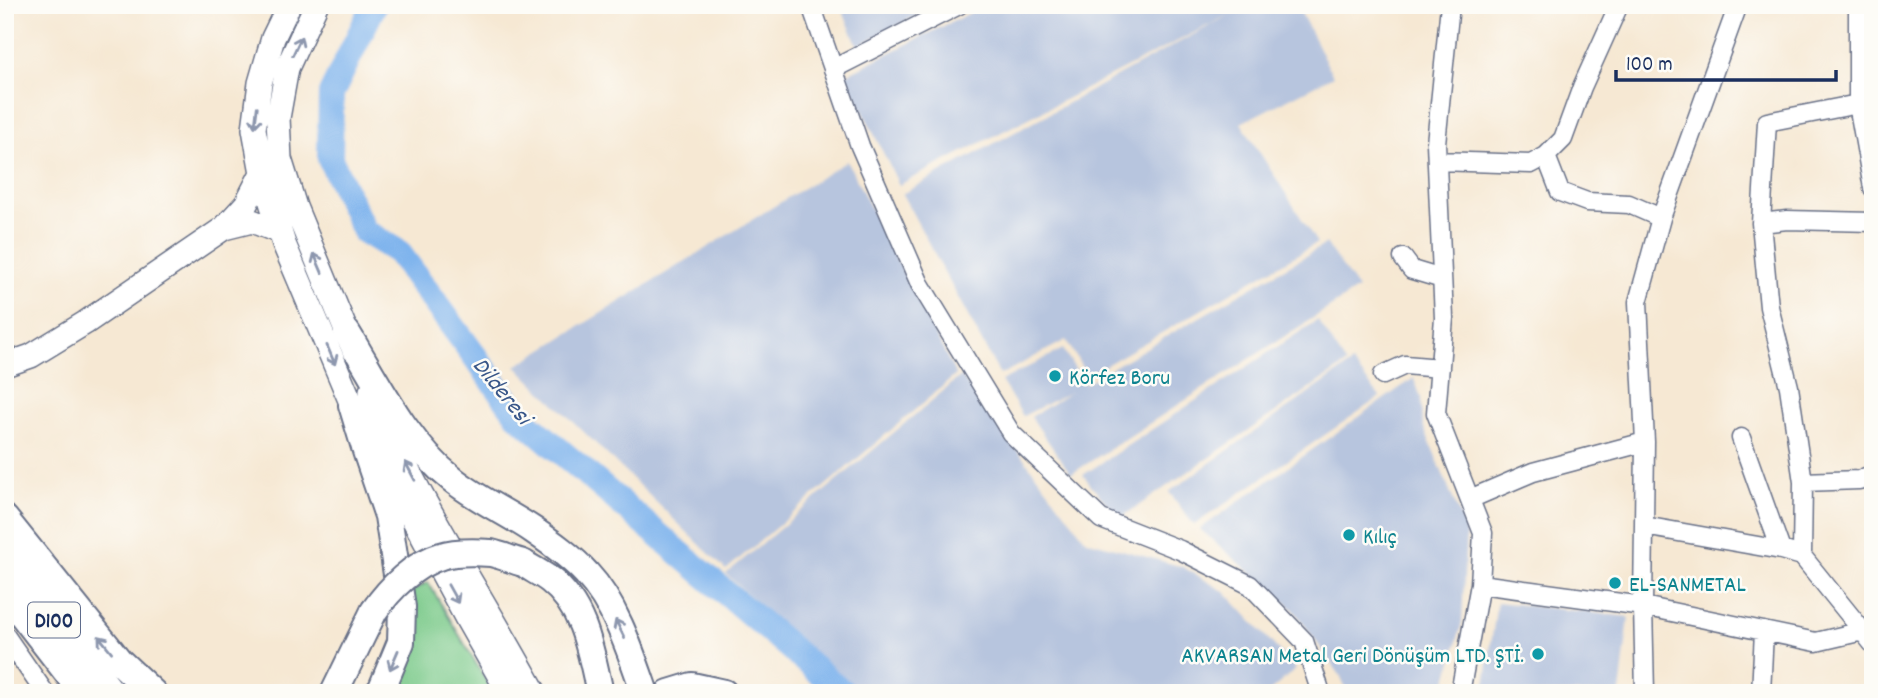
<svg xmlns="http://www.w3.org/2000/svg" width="1878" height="698" font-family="Dekko,sans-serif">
	<rect width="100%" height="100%" fill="#fdfcf7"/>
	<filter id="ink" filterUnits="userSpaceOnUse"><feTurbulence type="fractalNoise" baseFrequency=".0143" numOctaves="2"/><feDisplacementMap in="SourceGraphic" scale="14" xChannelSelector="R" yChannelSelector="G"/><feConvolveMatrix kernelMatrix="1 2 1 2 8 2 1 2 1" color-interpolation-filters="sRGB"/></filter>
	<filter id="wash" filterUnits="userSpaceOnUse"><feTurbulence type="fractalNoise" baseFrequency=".00686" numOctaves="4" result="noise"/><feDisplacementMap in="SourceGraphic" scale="28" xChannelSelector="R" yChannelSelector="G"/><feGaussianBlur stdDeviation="1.57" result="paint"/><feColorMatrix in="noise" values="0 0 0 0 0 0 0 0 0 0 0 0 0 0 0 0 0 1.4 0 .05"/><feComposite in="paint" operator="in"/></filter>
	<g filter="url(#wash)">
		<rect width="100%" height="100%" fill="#f6e8d3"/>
		<path fill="#b7c5de" d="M840 5H937L858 46Z
			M986 5H1297L1333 76 1241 123 1317 243 1087 376 1066 340 1000 375 902 194 1240 9 899 185 845 75Z
			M847 161 956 375 726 570 516 366Z
			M1326 244 1358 289 1071 474 1031 417 1072 391 1023 416 1001 381 1063 349 1084 384Z
			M1318 320 1346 364 1119 519 1083 475Z
			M1352 363 1380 397 1194 525 1169 492Z
			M961 376 1086 540 1183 567 1225 592 1296 669 1268 693H857L849 686 726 574Z
			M1414 378 1421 398 1423 425 1466 531 1462 622 1444 693H1348L1340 675 1293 609 1200 529Z
			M1497 602 1629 617 1620 693H1484Z"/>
		<path fill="#79c989" stroke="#4a7c74" stroke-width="2" d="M428 582 487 682 492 693H392C414 657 419 631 412 591Z"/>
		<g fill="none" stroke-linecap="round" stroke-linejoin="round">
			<path stroke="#7fb4ed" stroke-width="26" d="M374 5 331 94 330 159 364 231 398 252 518 415 843 693"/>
		</g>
	</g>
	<g filter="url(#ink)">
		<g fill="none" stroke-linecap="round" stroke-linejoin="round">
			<defs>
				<path id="minor" d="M811 5 860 146 920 284 1011 433 1101 519 1180 550 1250 585 1304 641 1321 693
					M1450 5 1436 143 1444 318 1436 413 1483 533 1480 584 1460 693
					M1858 5V104L1873 188
					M833 69 959 5
					M1858 104 1767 122 1761 223 1769 307 1789 387 1803 482 1802 556 1873 644
					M1546 156 1560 192 1587 202 1629 204 1661 218
					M1437 161 1531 164 1546 156 1563 139 1582 87 1619 5
					M1761 223 1787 220 1873 222
					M1403 258 1412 270 1442 279
					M1383 375 1405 365 1440 368
					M1741 438 1781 550
					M1803 482 1859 480 1873 474
					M1470 499 1533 472 1645 442
					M1644 526 1781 550 1802 556
					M1480 584 1643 606 1816 642 1863 631
					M5 635 45 693
					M1645 693 1643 606 1645 442 1638 302 1661 218 1738 5
					M1761 693 1764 631"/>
				<path id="major" d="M289 5 273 38 260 83 254 129 262 173 284 244 352 405 468 621 509 693
					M316 5 287 68 278 118 280 159 295 207 354 350
					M262 173 246 204 224 228 252 221 280 232
					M5 365 31 356 85 323 224 228
					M371 391C415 497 480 592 535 693"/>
				<path id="highway" d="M347 333C377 382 406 443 452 479 475 498 508 513 533 530 552 543 572 557 587 574 616 605 631 653 645 693
					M352 405 366 451 388 516 402 607 401 642 382 688 378 693
					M5 519 119 661 153 693
					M5 540 44 607 112 693
					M523 563C532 569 542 574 550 580 585 607 591 653 600 693
					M5 588 21 613 83 693
					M334 693 374 611
					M669 693 692 686 724 693"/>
			</defs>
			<use href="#minor" stroke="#687087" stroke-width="21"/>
			<use href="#major" stroke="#687087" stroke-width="26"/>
			<use href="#highway" stroke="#687087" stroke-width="30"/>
			<use href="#minor" stroke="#fff" stroke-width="18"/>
			<use href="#major" stroke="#fff" stroke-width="23"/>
			<use href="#highway" stroke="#fff" stroke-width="26"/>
			<defs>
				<path id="highway-bridge" d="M374 611C390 588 414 564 441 556 456 551 476 552 491 553 501 555 512 560 523 563"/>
			</defs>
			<use href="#highway-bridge" stroke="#687087" stroke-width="30" stroke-linecap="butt"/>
			<use href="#highway-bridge" stroke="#fff" stroke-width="26"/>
		</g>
		<defs><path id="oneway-shaft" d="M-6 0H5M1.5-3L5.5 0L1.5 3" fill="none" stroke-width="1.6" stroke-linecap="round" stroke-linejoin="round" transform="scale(1.75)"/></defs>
		<g stroke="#8d97ae">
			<use href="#oneway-shaft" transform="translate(297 46) rotate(-65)"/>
			<use href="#oneway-shaft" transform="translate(256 117) rotate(97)"/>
			<use href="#oneway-shaft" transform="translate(318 263) rotate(-113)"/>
			<use href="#oneway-shaft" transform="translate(331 355) rotate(67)"/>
			<use href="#oneway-shaft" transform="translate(410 471) rotate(-118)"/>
			<use href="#oneway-shaft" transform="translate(453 594) rotate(61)"/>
			<use href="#oneway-shaft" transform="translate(620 629) rotate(-116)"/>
			<use href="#oneway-shaft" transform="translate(105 644) rotate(-129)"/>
			<use href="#oneway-shaft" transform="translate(394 660) rotate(113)"/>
		</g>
	</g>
	<g fill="#0f9aa8" stroke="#fdfcf7" stroke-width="2.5">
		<circle cx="1055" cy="376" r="7"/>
		<circle cx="1349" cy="535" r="7"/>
		<circle cx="1615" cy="583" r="7"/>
		<circle cx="1538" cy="654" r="7"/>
	</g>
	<g text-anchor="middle" stroke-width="5" stroke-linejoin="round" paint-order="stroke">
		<rect fill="#fdfcf7" stroke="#5f6c8c" stroke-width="2" x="28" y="602.5" width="52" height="35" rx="5"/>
		<g font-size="21" font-weight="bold" fill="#1b2f5e">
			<text x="54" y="627">D100</text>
		</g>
		<g font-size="23" fill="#0d838f" stroke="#fdfcf7" text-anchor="start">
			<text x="1069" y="384">Körfez Boru</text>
			<text x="1363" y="543">Kılıç</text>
			<text x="1629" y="591">EL-SANMETAL</text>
			<text x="1524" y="662" text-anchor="end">AKVARSAN Metal Geri Dönüşüm LTD. ŞTİ.</text>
		</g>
		<g font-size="24" font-style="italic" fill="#395789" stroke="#fdfcf7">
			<text transform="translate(503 390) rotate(51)" y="8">Dilderesi</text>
		</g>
	</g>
	<rect width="1878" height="698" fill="none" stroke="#fdfcf7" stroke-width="28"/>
	<path d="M1616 70v10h220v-10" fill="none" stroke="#1b2f5e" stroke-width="3.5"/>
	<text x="1626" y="70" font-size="21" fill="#1b2f5e" stroke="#fdfcf7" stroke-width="5" paint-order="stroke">100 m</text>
</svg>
